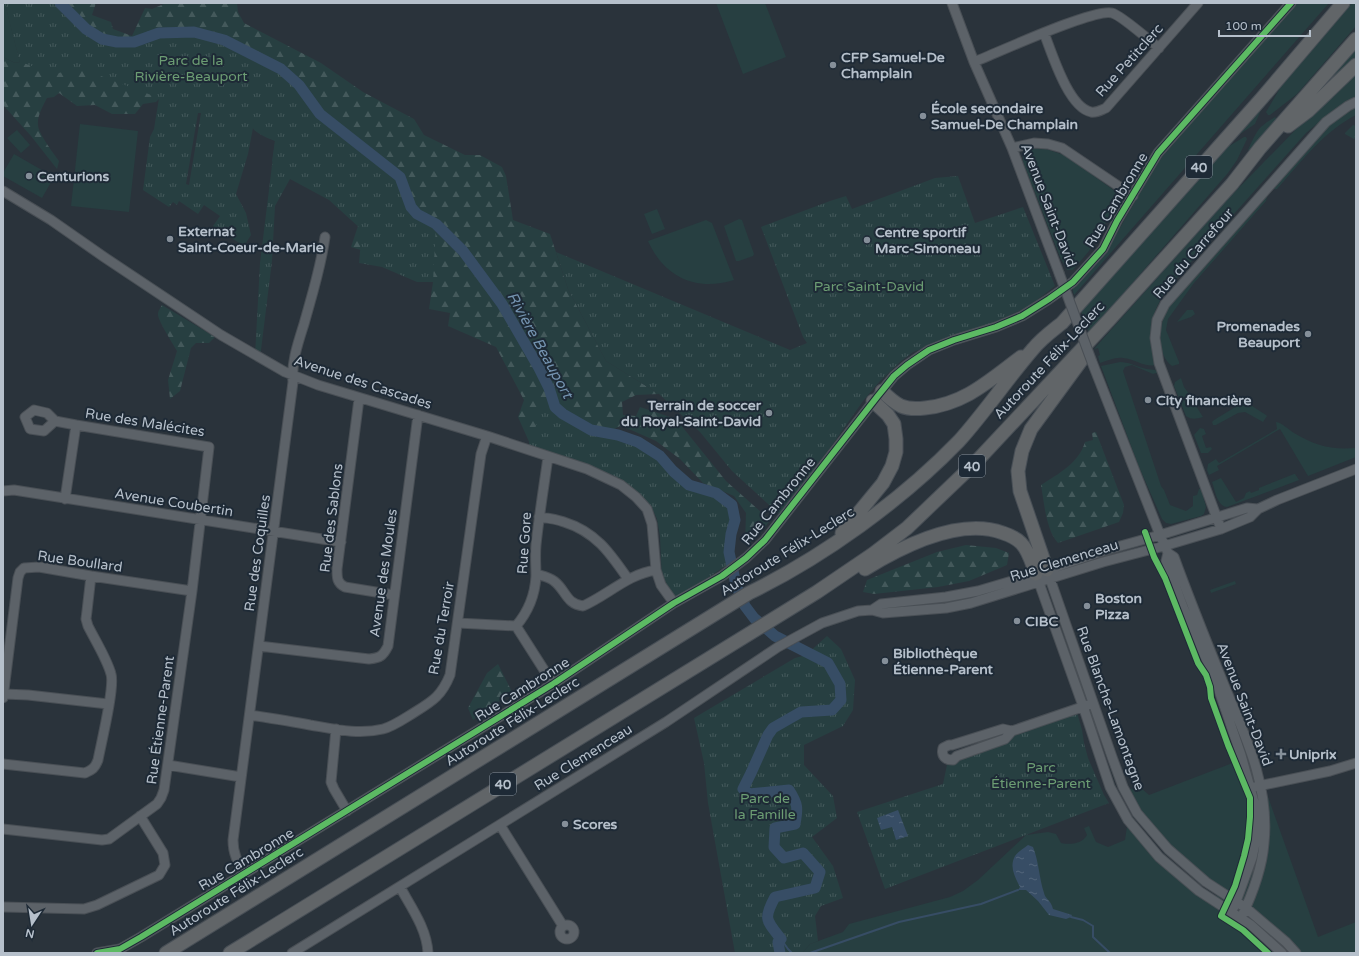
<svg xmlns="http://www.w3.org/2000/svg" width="1359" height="956" font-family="'Varela Round',sans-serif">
	<defs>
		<pattern id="forest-firs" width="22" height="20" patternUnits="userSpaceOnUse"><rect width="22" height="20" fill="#273f41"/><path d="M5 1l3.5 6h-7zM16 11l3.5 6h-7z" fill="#44595b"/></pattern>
		<pattern id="park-tufts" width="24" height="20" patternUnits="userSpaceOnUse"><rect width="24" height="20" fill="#273f41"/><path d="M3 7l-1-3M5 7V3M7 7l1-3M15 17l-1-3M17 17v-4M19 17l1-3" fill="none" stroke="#44595b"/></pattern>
		<pattern id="water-ripples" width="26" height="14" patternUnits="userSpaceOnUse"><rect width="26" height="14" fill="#374d65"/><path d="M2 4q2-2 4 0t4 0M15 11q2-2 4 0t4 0" fill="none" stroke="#52657a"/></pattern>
	</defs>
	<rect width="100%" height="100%" fill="#2a333b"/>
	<path fill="#273f41" d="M3 3H5L20 62 15 63 3 57Z
		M716 3H765L786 57 743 74Z
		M1296 3H1329L1074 295 1072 287 1105 250 1117 233 1146 183 1162 157Z
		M1352 3H1356V26L1297 94 1270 115H1268L1266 112 1283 83Z
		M1356 46V61L1306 107 1303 105Z
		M1356 71V96L1331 112 1306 133 1168 288C1150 313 1146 336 1157 365 1145 368 1135 359 1123 358 1115 357 1107 361 1100 363L1098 356 1100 355 1098 348 1094 349 1224 203 1306 119Z
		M1264 103 1255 124 1234 138Z
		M1356 107V115C1323 132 1301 162 1277 189H1272L1327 126Z
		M1275 117 1277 119 1250 151 1248 150C1257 131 1257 128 1275 117Z
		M80 124 138 131 129 212 71 206Z
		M17 130 30 145 21 153 7 138Z
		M1244 137H1246L1247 139 1237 160 1228 173 1089 333 1081 311 1226 148Z
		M1036 148 1046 149 1064 155 1115 191 1117 200 1116 206 1089 251 1073 270H1067L1060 257 1023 162V156L1025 152Z
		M14 154 54 177 42 198 3 176V173Z
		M1265 197H1267L1266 201 1194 283 1168 319 1166 330 1179 362V364L1172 366C1155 353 1160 325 1167 307Z
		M657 209 665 229 652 234 644 214Z
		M739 219 742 220 754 254 753 256 739 261H736L724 226Z
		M706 220 712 223 734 280C696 292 664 277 648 241Z
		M1187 310H1193L1195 314 1191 317 1177 322Z
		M1120 362C1129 362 1135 366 1143 368 1148 370 1154 369 1159 371L1160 375 1156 373 1153 374 1132 365 1125 367 1123 371 1161 486 1164 490 1170 505 1186 511 1193 506V496L1197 495 1199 489 1201 488 1206 507 1204 514 1201 516 1171 524 1166 523 1162 519 1139 467 1101 366Z
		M1181 378 1184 387 1190 395H1188L1194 407 1196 406 1203 417C1196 419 1192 420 1186 416L1174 386 1175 382Z
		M1243 404 1252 406 1266 415 1267 416 1263 422 1245 412 1238 413 1216 425H1213L1212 422 1214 420 1237 406Z
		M1276 422C1282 423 1288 429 1294 433 1316 446 1331 450 1356 448V457L1308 476 1280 429 1217 466 1219 470 1209 475 1207 470 1208 464 1216 459 1219 463 1277 429Z
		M1200 428 1204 429 1206 434 1202 436 1206 448 1211 447 1212 449 1208 453H1201L1194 435Z
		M1294 474H1295L1299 480 1227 507C1217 506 1215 490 1212 482L1221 478 1236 502 1244 498 1246 493 1250 491 1251 493 1259 490V488Z
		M1235 581 1236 584 1211 593 1210 590Z
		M1252 752 1318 937 1356 922V953H802L810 944 843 932 849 924 950 897 963 891 978 880 1026 835 1048 832 1056 834 1061 843C1070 845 1082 844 1087 835L1084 828 1089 826 1096 842 1108 847 1125 840 1128 820 1159 857 1214 901 1219 890 1168 849 1123 787 1132 789 1141 788 1149 795 1230 764Z"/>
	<path fill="url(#forest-firs)" d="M5 3H96L92 15 111 22 113 29 132 36 145 8 152 9 166 3H237L238 12 244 23 321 63 363 92 414 119 424 135 465 155H480L502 167 506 176 513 220 550 234 568 289 606 361 659 394 636 395 622 402 623 415 636 416 640 407 676 419 726 481 770 520 763 530 748 545H745L746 513 734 496 703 483 680 459 656 441 631 430 620 426 607 433V440L530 444 518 417 524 400 496 347 448 326 450 313 429 309 433 282 370 253 351 247 360 220 353 206 279 168 272 161 275 141 254 130 250 117 160 98 156 102 143 104 135 114H112L95 105 77 106 59 93 54 97 47 98C43 106 37 116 38 125 38 133 54 154 59 161L57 169 31 136 3 105V57L15 63 20 62Z
		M1353 125 1356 126V137L1354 139 1345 134V133Z
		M162 305 215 337 209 343H196L191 348 180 391 170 399 168 380 177 351C173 344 157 319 158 314 158 311 161 307 162 305Z
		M1096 432 1124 505 1123 513 1119 522 1058 543C1046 530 1044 502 1041 485 1058 474 1079 463 1085 442L1093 440 1092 433Z
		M966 545 996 548 1009 553 1007 565 969 581 938 587 874 594 863 592 867 580 937 552Z
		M498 664 512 692 473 720 468 708 487 673Z"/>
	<path fill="url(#park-tufts)" fill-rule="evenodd" d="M5 3H60L86 29 102 39 117 42H134L159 33 194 32 224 40 281 69 299 85 320 114 400 177 411 207 417 214 436 224 433 282H417L382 267 359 263 362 230 329 200 290 179 275 206 272 261 260 358 255 356 260 263 275 141C267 138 257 134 253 128L248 154 236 194 246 213 251 235 244 246 213 226 220 216 204 205 198 214 179 201 177 205 173 202 169 207 143 190 150 137 154 129 159 98 77 67 56 74 20 62ZM198 113H201L189 185 186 184Z
		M958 176 975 223 1023 207 1055 286 1029 306 1000 320 913 352 900 362 880 381 863 401 830 448 779 514 732 471 700 432 659 394 606 361 568 289 556 252 790 350 807 343 803 337 761 227 830 201 846 196 852 209 935 178Z
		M548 399C559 413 577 427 594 433 609 437 625 438 638 445 659 455 669 478 688 489 701 496 724 495 730 511 735 523 729 536 728 547 727 553 727 559 727 565L675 599 662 580 660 536 657 519 651 506 633 490 527 449 536 424Z
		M827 636 841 649 855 680 853 710 843 726 804 745V765L833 796 837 818 812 837 833 866 843 898 821 906 815 916 818 941 810 944 802 953H735L708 803 704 763 694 718 795 658 806 655Z
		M1076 709 1082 730 1084 743 1088 758 1104 795 1109 803 885 889 857 812 943 784 948 760 1012 731Z"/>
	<path fill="url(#water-ripples)" d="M898 810 908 836 896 840 892 827 881 830 877 818Z
		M1028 845 1033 847C1039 862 1039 878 1044 893 1045 899 1051 900 1053 909L1072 915 1071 917 1066 919 1049 915 1038 901 1026 890H1018L1020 887C1015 877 1009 867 1015 856 1018 852 1024 848 1028 845Z"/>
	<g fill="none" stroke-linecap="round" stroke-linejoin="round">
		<path stroke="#374d65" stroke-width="2" d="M1071 917 1083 920 1093 926V937L1110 953
			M781 939 788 949 792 953
			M810 953 899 922 981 904 1018 890"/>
		<path stroke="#374d65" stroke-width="11" d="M60 3 86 29 102 39 117 42H134L159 33 194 32 224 40 281 69 299 85 320 114 400 177 411 207 417 214 436 224 463 251 502 304 539 368 549 388 555 407 563 414 591 430 618 435 638 442 660 456 673 471 689 485 716 493 732 505 735 520 731 534 729 552 736 585 745 606 754 618 775 636 828 663 840 684 841 700 832 710 801 712 773 728 768 735 751 773 743 789 749 794 789 790C798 804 798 808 795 824L775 828 774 847 784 858 803 853 820 872 815 888 775 897C763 919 766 920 781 939L778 942 780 953"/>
		<defs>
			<path id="minor" d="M952 3 974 62 1012 148 1059 273
				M1044 33C1052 53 1068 107 1091 112 1097 113 1101 110 1106 108L1198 3
				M974 62C997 53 1094 8 1112 13 1121 15 1150 41 1159 48
				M1012 148 1034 143 1048 144 1062 148 1133 196
				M3 191 51 220 104 257 221 335 285 372 318 385 487 436 587 469 621 485 636 497 647 509 652 524 656 570 661 585 674 603
				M1092 362 1160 535 1168 553 1174 557C1190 601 1207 643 1224 685 1245 735 1270 787 1264 843 1262 869 1252 895 1241 918
				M359 399 337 569C337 578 337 583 345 587L394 595
				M55 421 47 413 34 410 25 417 30 429 44 431 55 421 76 425
				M3 491 14 490 341 542
				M539 517C547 518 556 519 564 522 596 532 610 553 628 579
				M1221 529 1159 363 1155 338 1157 320 1165 304 1326 122 1348 106 1356 102
				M1168 553 1166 561 1183 607 1215 679 1241 755 1256 809V839L1252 858 1234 907
				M1048 573 1112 757 1123 787 1137 813 1168 849 1206 882 1246 908 1286 942 1296 953
				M536 574C543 576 549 577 554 581 566 590 566 604 583 606 608 595 628 574 656 570
				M1037 577 1083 706 1110 787 1128 820 1159 857 1199 891 1251 925 1282 953
				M872 610 881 604 946 597 978 591 1036 574 1106 550 1160 535 1247 508 1258 509
				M458 623 516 626 553 684
				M516 626C528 612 535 596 536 576 536 566 535 556 536 545 539 516 544 486 548 457
				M259 646 369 659C380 658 383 656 388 646L418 415
				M4 694 28 695 108 704
				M3 698 18 578 20 572 24 568 39 567 91 576 192 591
				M250 715C270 718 290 721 310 725 334 729 359 735 383 729 394 726 405 718 415 712 433 701 442 695 450 675L481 454 487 436
				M336 729 331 782 334 789 347 811
				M1012 731 1003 729 952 745H949L943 748C941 756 945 760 953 760L957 756 1005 739 1012 731 1088 705
				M3 764 85 773C92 770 95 768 98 760 101 744 115 687 111 674 107 659 95 640 88 626L86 619 87 611 91 576
				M168 765 241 777
				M1254 787 1330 771 1356 763
				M500 825 563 926
				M3 829 102 840 109 839 157 804 161 798 164 790 192 591 209 447 76 425 65 499
				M245 873C237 862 233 853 233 840L293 382C291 363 298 343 304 324 312 295 321 267 325 237
				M400 887C411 907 427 929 428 953
				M3 907 84 909 97 905 159 875 165 865 163 853 140 816
				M560 932a7 7 0 1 1 14 0a7 7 0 1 1-14 0Z
				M97 953 120 949 141 937 553 684 674 603 722 576 746 558 765 540 877 397 894 376 907 365 929 350 954 340 996 327 1022 316 1049 299 1073 282 1103 249 1117 221 1158 153 1291 3
				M292 953 666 722 778 647 822 623 858 611 872 610 883 613 946 608 971 603 1103 562 1164 546 1221 529 1250 517 1258 509 1277 500 1356 469"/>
			<path id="highway" d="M1288 126 1308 111 1356 65
				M882 391C888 397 893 402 901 406 908 409 917 409 925 408 965 404 990 380 1021 357
				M842 533 883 483 892 466 896 452V439L894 424 888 415 873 401
				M865 569C901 547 960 517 1003 533 1009 535 1016 538 1021 543 1029 551 1032 564 1036 574
				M1047 570 1020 491 1018 471 1022 451 1031 429 1083 358
				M166 953 749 593C823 557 902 500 959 441 986 411 1007 379 1033 349 1041 339 1052 331 1062 323L1262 98 1343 3
				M230 953 817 592 873 554 907 528 975 463 1109 320 1232 184 1260 148 1356 39"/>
		</defs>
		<use href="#minor" stroke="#494f55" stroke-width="11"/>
		<use href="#highway" stroke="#484f56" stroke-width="15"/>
		<use href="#minor" stroke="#5c6268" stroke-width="9"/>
		<use href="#highway" stroke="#616568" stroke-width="13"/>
		<defs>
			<path id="minor-bridge" d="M1059 273 1092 362"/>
		</defs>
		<use href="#minor-bridge" stroke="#494f55" stroke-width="11" stroke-linecap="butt"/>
		<use href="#minor-bridge" stroke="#5c6268" stroke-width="9"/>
		<defs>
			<path id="cycleway" d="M1145 532 1154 557 1165 578 1198 663 1206 675 1210 687 1211 698 1228 745 1250 798V817L1248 839 1244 856 1235 886 1221 916 1243 930 1268 953
				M97 953 120 949 141 937 553 684 674 603 722 576 746 558 765 540 877 397 894 376 907 365 929 350 954 340 996 327 1022 316 1049 299 1073 282 1103 249 1117 221 1158 153 1291 3"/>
		</defs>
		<use href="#cycleway" stroke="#1e2a36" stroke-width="8"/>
		<use href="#cycleway" stroke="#5cba63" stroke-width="6"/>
	</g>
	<g fill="#858f99" stroke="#1e2a36" stroke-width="1.5">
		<circle cx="833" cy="65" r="4"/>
		<circle cx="923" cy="116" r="4"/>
		<circle cx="29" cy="176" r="4"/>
		<circle cx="170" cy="239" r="4"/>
		<circle cx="867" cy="240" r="4"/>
		<circle cx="1308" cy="334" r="4"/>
		<circle cx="1148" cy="400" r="4"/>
		<circle cx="769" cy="413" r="4"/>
		<circle cx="1087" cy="606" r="4"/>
		<circle cx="1017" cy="621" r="4"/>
		<circle cx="885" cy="661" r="4"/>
		<path d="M1279 748h4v4h4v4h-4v4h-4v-4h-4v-4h4z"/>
		<circle cx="565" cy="824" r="4"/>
	</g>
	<g text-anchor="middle" stroke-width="4" stroke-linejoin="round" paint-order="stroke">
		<g fill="#1e2a36" stroke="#88939e" stroke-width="1">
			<rect x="1186" y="156" width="26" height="22" rx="3"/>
			<rect x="959" y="455" width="26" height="22" rx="3"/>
			<rect x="490" y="773" width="26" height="22" rx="3"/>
		</g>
		<g font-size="13" font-weight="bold" fill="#b6c0cb">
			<text x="1199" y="172">40</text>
			<text x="972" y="471">40</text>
			<text x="503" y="789">40</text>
		</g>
		<g font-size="14" font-weight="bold" fill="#b6c0cb" stroke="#1e2a36" text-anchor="start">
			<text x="841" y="62">CFP Samuel-De<tspan x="841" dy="16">Champlain</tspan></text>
			<text x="931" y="113">École secondaire<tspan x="931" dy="16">Samuel-De Champlain</tspan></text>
			<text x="37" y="181">Centurions</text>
			<text x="178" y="236">Externat<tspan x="178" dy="16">Saint-Coeur-de-Marie</tspan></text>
			<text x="875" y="237">Centre sportif<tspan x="875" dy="16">Marc-Simoneau</tspan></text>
			<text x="1300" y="331" text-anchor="end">Promenades<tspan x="1300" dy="16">Beauport</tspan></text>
			<text x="1156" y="405">City financière</text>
			<text x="761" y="410" text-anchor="end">Terrain de soccer<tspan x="761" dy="16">du Royal-Saint-David</tspan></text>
			<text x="1095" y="603">Boston<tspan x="1095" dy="16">Pizza</tspan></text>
			<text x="1025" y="626">CIBC</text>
			<text x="893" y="658">Bibliothèque<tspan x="893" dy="16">Étienne-Parent</tspan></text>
			<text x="1289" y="759">Uniprix</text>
			<text x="573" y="829">Scores</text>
		</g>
		<g font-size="14" fill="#6c9d73" stroke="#1e2a36">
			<text x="191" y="65">Parc de la<tspan x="191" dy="16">Rivière-Beauport</tspan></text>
			<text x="869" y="291">Parc Saint-David</text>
			<text x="1041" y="772">Parc<tspan x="1041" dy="16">Étienne-Parent</tspan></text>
			<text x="765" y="803">Parc de<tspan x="765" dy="16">la Famille</tspan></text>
		</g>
		<g font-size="14" fill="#b6c0cb" stroke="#1e2a36">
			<text transform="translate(1129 60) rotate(-48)" y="5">Rue Petitclerc</text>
			<text transform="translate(1116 200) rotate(-59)" y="5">Rue Cambronne</text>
			<text transform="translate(1049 205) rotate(69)" y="5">Avenue Saint-David</text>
			<text transform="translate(1193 253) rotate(-49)" y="5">Rue du Carrefour</text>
			<text transform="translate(1049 360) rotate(-47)" y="5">Autoroute Félix-Leclerc</text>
			<text transform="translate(363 382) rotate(18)" y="5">Avenue des Cascades</text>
			<text transform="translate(145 422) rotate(9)" y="5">Rue des Malécites</text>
			<text transform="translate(778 501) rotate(-51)" y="5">Rue Cambronne</text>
			<text transform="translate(174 502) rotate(9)" y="5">Avenue Coubertin</text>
			<text transform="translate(331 518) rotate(-83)" y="5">Rue des Sablons</text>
			<text transform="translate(524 543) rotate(-86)" y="5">Rue Gore</text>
			<text transform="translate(787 551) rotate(-32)" y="5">Autoroute Félix-Leclerc</text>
			<text transform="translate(257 553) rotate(-82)" y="5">Rue des Coquilles</text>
			<text transform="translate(1064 560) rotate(-17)" y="5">Rue Clemenceau</text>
			<text transform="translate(80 561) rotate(8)" y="5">Rue Boullard</text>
			<text transform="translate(383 573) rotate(-82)" y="5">Avenue des Moules</text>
			<text transform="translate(441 628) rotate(-80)" y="5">Rue du Terroir</text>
			<text transform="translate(522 689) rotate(-32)" y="5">Rue Cambronne</text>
			<text transform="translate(1245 704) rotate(69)" y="5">Avenue Saint-David</text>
			<text transform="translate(1111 708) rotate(70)" y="5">Rue Blanche-Lamontagne</text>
			<text transform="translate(160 720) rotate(-82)" y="5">Rue Étienne-Parent</text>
			<text transform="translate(512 721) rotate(-32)" y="5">Autoroute Félix-Leclerc</text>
			<text transform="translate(583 757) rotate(-32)" y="5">Rue Clemenceau</text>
			<text transform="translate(246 859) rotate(-31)" y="5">Rue Cambronne</text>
			<text transform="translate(236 891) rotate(-32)" y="5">Autoroute Félix-Leclerc</text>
		</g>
		<g font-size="15" font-style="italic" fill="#7493b0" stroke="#1e2a36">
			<text transform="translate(540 345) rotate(61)" y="5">Rivière Beauport</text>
		</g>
	</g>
	<rect width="1359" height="956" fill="none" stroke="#b6c0cb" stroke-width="8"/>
	<g transform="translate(32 924) rotate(192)" stroke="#1e2a36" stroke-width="3" paint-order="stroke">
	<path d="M0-3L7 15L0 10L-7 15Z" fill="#b6c0cb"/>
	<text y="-6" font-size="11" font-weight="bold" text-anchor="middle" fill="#b6c0cb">N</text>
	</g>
	<path d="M1219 30v6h91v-6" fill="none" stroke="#b6c0cb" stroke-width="2"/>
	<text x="1225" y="30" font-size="12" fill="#b6c0cb" stroke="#1e2a36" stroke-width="3" paint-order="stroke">100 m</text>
</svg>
